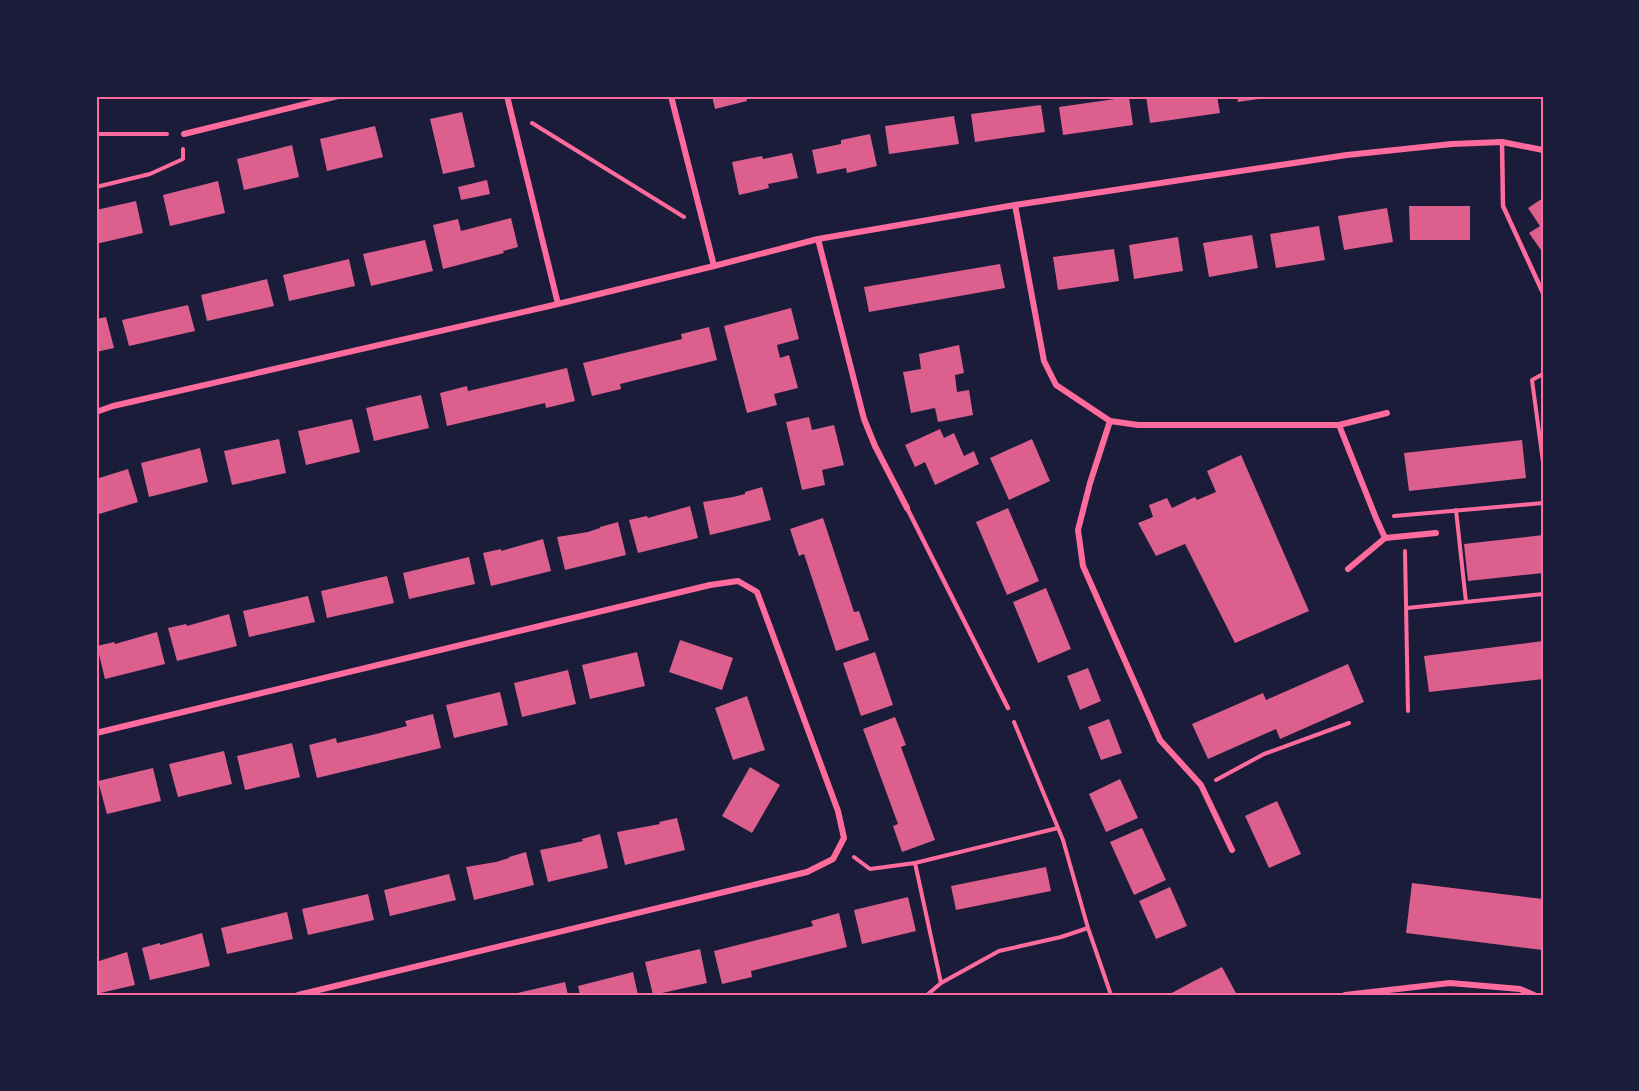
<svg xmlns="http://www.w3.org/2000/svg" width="1639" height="1091" font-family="Arial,sans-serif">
	<rect width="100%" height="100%" fill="#1b1b3a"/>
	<path fill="#dd5f8e" d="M712 96H746L747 101 715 109Z
		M1146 96H1217L1220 113 1150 123Z
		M1237 96H1272V97L1238 102Z
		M1129 97 1133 125 1063 135 1059 107Z
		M1041 105 1045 132 975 142 971 114Z
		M462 112 475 167 443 174 430 119Z
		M954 116 959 144 889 154 885 126Z
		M375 126 383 157 327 171 320 139Z
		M870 134 877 166 847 173 846 168 817 174 812 150 841 144V140Z
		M292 145 299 177 244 190 237 159Z
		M792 153 798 178 768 184 769 188 739 195 732 162 762 156 763 159Z
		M487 180 490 194 461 200 458 187Z
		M218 181 225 213 170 226 163 195Z
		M1543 198V253L1529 233 1540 226 1528 208Z
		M136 201 143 233 96 244V210Z
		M1409 206H1470V240H1410Z
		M1387 208 1393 242 1344 250 1338 216Z
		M511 218 518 247 503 251 504 253 443 269 433 225 458 219 461 231Z
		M1319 226 1325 260 1276 268 1270 234Z
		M1252 235 1258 268 1209 277 1203 243Z
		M1178 237 1183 271 1134 279 1129 245Z
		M425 240 433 271 371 286 363 254Z
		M1114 249 1119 281 1058 290 1053 257Z
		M349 259 355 286 289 301 283 275Z
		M1000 264 1005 288 869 312 864 287Z
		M267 279 274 306 207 321 201 295Z
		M188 305 195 331 129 346 122 320Z
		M791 308 799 339 777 345 780 358 789 355 798 388 774 394 777 405 747 413 724 326Z
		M106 317 114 348 96 352V319Z
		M709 327 717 360 620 384 621 389 592 396 583 363 682 339 681 334Z
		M959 345 964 373 955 375 957 392 969 390 973 415 938 422 935 408 911 413 903 372 921 369 919 354Z
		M567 368 575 401 546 408 545 403 447 426 440 393 467 386 468 391Z
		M421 395 429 428 374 441 366 408Z
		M809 417 812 430 834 425 844 465 822 470 825 485 802 490 786 422Z
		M352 419 360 452 306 465 298 431Z
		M940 429 944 438 954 433 964 456 974 451 979 464 935 485 925 462 915 467 905 445Z
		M279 439 286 473 232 485 224 451Z
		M1032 439 1050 481 1009 500 990 458Z
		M1522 440 1526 478 1409 491 1404 453Z
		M200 448 208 482 149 497 141 463Z
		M1241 455 1309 611 1235 643 1185 544 1156 556 1138 523 1153 517 1149 505 1167 498 1172 508 1195 497 1197 500 1216 492 1207 471Z
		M128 469 138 502 96 515V479Z
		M762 487 771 520 710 535 703 502 733 497 745 494V492Z
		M690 506 698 538 638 553 629 520 647 516 648 518Z
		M1008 508 1039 581 1007 595 976 522Z
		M823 518 854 612 859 611 869 640 836 651 804 554 799 556 790 529Z
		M618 522 626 555 565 570 557 537 588 532 600 528V527Z
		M1543 535V573L1468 581 1464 544Z
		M543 539 551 571 491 586 483 553 501 549V551Z
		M469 557 475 584 409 599 403 573Z
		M387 576 394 603 327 618 321 591Z
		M1046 588 1071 649 1038 663 1013 602Z
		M308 596 315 622 249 637 243 611Z
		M229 614 237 646 177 661 168 628 186 624 187 626Z
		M157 632 165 664 105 679 97 646 114 642 115 644Z
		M680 640 733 658 722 690 669 672Z
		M1543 641V679L1429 692 1424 656Z
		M637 652 645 686 590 699 582 665Z
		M875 652 893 705 861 716 843 663Z
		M1348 664 1364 702 1280 739 1276 729 1208 759 1192 724 1263 693 1266 700Z
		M1088 668 1101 701 1080 710 1067 676Z
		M568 670 576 704 522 717 514 683Z
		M500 692 508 725 454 738 446 705Z
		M747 696 765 750 733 760 715 708Z
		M433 714 441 748 317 778 309 745 336 738 337 743 372 735 407 726 405 721Z
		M895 717 906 745 901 747 935 840 902 852 893 826 898 824 863 729Z
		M1109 719 1122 753 1101 760 1088 727Z
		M292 743 300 777 245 790 237 756Z
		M224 751 232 784 178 797 169 764Z
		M750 767 780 785 752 833 722 816Z
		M153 768 161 801 107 814 98 781Z
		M1120 779 1138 818 1106 832 1089 794Z
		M1277 801 1301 854 1269 868 1245 816Z
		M677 818 685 850 625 865 617 832 660 824 659 822Z
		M1142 828 1166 880 1134 895 1110 842Z
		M600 834 608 868 548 882 540 850 570 844 583 841 582 839Z
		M526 852 534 885 474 900 466 867 496 862 509 858V857Z
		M1046 867 1051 891 956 910 951 886Z
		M449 874 456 900 390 916 384 890Z
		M1412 883 1543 899V950L1406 933Z
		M1170 887 1187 926 1156 939 1139 901Z
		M368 894 374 920 308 935 302 909Z
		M908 897 916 931 862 944 854 910Z
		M287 912 293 939 227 954 221 928Z
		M839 913 847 947 751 971 752 977 722 984 714 951 813 926 811 921Z
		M202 933 210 966 150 980 142 948 160 943V945Z
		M700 949 707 983 653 995 645 962Z
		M127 952 135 985 96 994V962Z
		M1222 967 1237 995H1168L1194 981Z
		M633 972 638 995H580L578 986Z
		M565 982 568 995H513V994Z"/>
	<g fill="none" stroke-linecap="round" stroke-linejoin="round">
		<path stroke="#ff6b9d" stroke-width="4" d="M532 123 684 217
			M96 134H167
			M96 187 150 174 183 159V149
			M1543 374 1532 380 1543 462
			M1456 510 1466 602
			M1394 516 1543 503
			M1405 551 1408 711
			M1407 608 1543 594
			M1014 722 1063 840 1088 928 1111 995
			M1216 780 1264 754 1349 723
			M854 857 870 869 915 863 941 983
			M915 863 1058 828
			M927 995 941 983 999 951 1061 937 1088 928"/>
		<path stroke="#ff6b9d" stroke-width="4.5" d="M1502 142 1503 206 1543 293
			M907 508 1008 708"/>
		<path stroke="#ff6b9d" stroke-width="6" d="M507 96 558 304
			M671 96 714 266
			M184 134 338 96
			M1015 205 1044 361 1056 385 1110 421 1138 425H1339L1376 518 1385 538
			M818 239 864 419 875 446 907 508
			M96 412 113 406 558 304 714 266 818 239 1015 205 1347 155 1452 144 1502 142 1543 150
			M1110 421 1090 483 1078 530 1083 566 1160 740 1201 785 1232 850
			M1339 425 1387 413
			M1348 569 1385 538 1436 533
			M96 733 710 585 738 581 757 592 838 811 844 838 833 859 807 872 298 995
			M1345 995 1450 983 1520 989 1534 995"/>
	</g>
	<rect width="1639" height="1091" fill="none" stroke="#1b1b3a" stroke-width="195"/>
	<rect x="98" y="98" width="1444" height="896" fill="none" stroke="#ff6b9d" stroke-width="2"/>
</svg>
